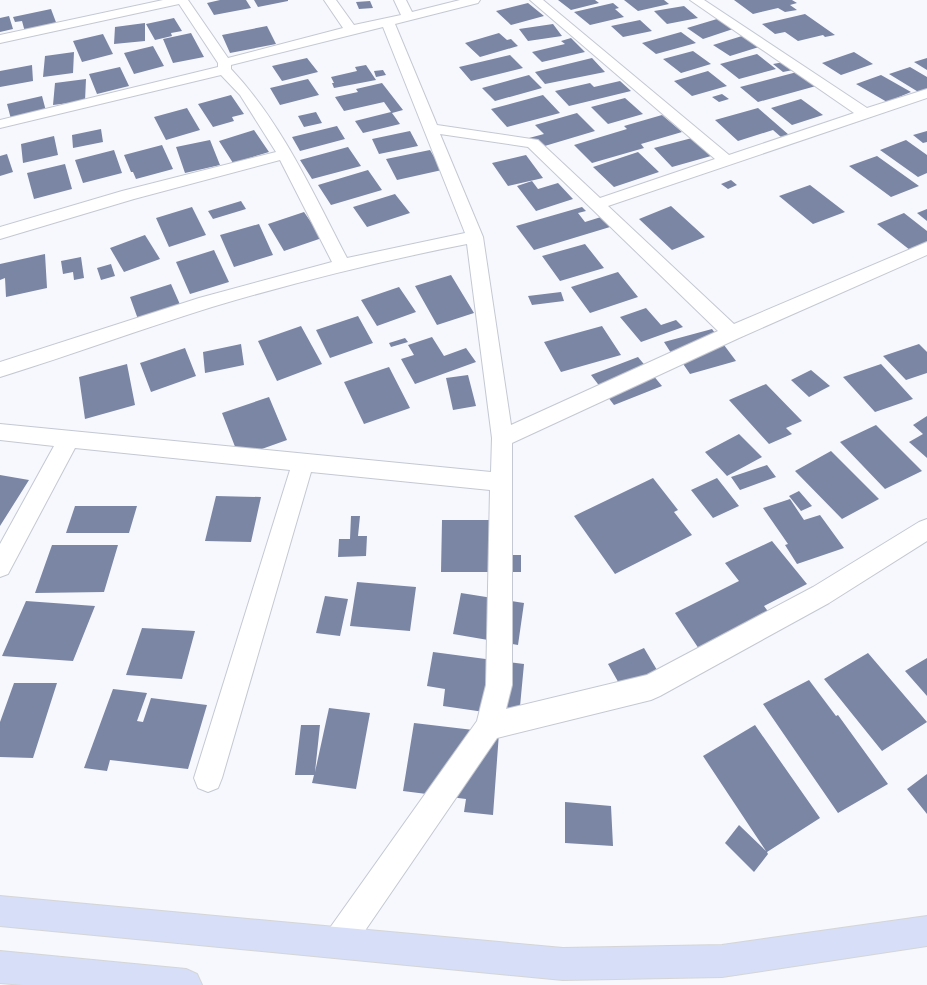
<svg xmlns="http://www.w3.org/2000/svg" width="927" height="985" font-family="'Source Sans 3',sans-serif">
	<rect width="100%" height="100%" fill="#f6f8fe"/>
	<path fill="#7b86a5" d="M220 0H246L251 8 214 15 207 3Z
		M254 0H288V1L258 7Z
		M558 0H595L599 3 571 10Z
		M624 0H664L669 4 638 11Z
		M734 0H792L797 3 790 5 797 10 785 12 778 8 753 14Z
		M370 1 373 8 359 9 356 2Z
		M528 3 544 16 511 25 496 11Z
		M613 3 619 8 615 9 624 17 590 25 574 12Z
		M684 6 698 18 667 24 654 11Z
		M51 9 57 25 25 32 22 21 15 22 13 17Z
		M805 14 835 35 825 37 823 35 798 41 785 32 775 34 762 24Z
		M9 16 13 29 0 32V18Z
		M174 18 182 31 171 33 172 36 155 40 146 24Z
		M717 19 733 29 703 39 687 28Z
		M640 20 652 31 623 37 611 26Z
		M145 23V41L114 44 115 27Z
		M553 24 562 36 528 41 519 29Z
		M267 26 276 44 230 53 222 35Z
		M681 32 696 43 656 54 642 43Z
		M191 33 204 57 173 63 163 39Z
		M499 33 507 40 511 39 518 46 480 57 465 43Z
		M103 34 113 54 82 62 73 41Z
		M742 36 759 47 730 56 713 45Z
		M571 38 585 52 542 62 532 52 565 44 561 41Z
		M153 46 164 66 134 74 124 53Z
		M693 51 711 64 681 73 663 59Z
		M74 52 73 73 43 77 45 56Z
		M854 52 873 64 841 75 822 63Z
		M757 54 776 69 739 79 720 64Z
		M510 55 523 68 471 81 459 67Z
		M307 58 318 72 282 81 272 66Z
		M592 58 605 72 545 84 535 72Z
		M927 58V70L914 62Z
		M784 62 793 70 783 72 773 64Z
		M32 65 33 81 0 87V71Z
		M366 65 376 80 334 88 332 83H334L331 77 357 71 355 67Z
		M120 67 129 86 97 94 89 74Z
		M910 67 927 77V90L920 93 889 74Z
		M383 70 386 75 376 77 374 71Z
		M708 71 727 86 692 96 674 81Z
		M797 72 816 86 758 102 740 87Z
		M529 75 542 88 495 101 482 88Z
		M881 75 911 92 887 102 856 84Z
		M86 79 85 101 53 105 55 83Z
		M308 79 319 95 280 105 270 88Z
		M620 81 631 91 569 106 555 91 590 83 594 87Z
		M382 83 403 110 392 113 400 124 363 133 355 121 391 112 384 102 344 111 335 97 358 92 356 89Z
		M722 94 729 99 719 102 712 97Z
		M231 95 244 114 232 117 234 121 213 127 198 104Z
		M543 95 560 113 507 127 491 109Z
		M42 96 46 111 11 119 7 104Z
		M625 98 643 114 608 124 591 107Z
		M801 99 823 115 792 125 771 108Z
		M187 108 200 130 166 140 154 117Z
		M758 108 789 135 781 137 773 130 738 141 715 120Z
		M316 112 322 123 304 127 298 116Z
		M577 113 595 131 538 148 529 138 544 134 535 125Z
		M662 115 682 132 641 144 644 148 592 163 574 145 627 129 624 126Z
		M337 126 345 139 300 151 292 137Z
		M101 129 103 142 73 148 72 135Z
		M254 130 269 152 233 163 219 141Z
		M410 131 418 146 379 154 372 139Z
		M927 131V142L923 143 913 135Z
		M54 136 58 155 23 163 21 144Z
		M692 138 711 156 672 167 654 148Z
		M210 140 220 165 185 173 176 147Z
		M906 140 927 155V173L918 177 880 150Z
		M162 145 173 169 136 179 133 172H131L124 155Z
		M348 147 361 166 312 179 300 160Z
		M114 150 122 173 83 183 75 160Z
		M430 150 442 170 397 180 386 159Z
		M638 152 659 172 614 187 593 167Z
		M7 154 13 172 0 176V156Z
		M526 155 543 178 508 186 492 163Z
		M877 156 919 186 891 197 849 166Z
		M65 164 72 189 34 199 27 173Z
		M368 170 382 190 331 205 318 185Z
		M731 180 737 185 728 189 721 184Z
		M532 181 538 189 558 183 573 199 536 211 517 186Z
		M810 185 845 212 813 224 779 196Z
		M395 194 410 213 367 227 353 207Z
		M241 201 246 209 213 219 208 211Z
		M671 206 705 237 672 250 639 219Z
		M192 207 206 235 169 247 156 218Z
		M582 207 586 211 578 213 585 222 601 217 610 227 534 250 516 226Z
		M927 209V221L917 213Z
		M304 212 322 238 284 251 268 224Z
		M904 213 927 231V249L915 254 877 224Z
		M259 224 273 255 234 267 220 235Z
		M145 235 160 259 124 272 110 248Z
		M585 244 604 268 560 281 542 256Z
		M214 250 229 282 190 294 176 262Z
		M45 254 47 288 6 297 5 278 0 280V264Z
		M81 257 84 278 74 280 73 272 63 274 61 261Z
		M111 264 115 276 101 280 97 268Z
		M618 272 638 297 590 313 571 287Z
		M451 275 474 313 437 325 415 286Z
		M171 284 182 309 139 322 130 297Z
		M399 287 416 312 377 326 361 300Z
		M561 292 564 301 532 305 528 296Z
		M646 308 661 325 676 320 683 327 641 342 620 317Z
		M358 316 373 343 330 358 316 330Z
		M301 326 322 364 277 381 258 341Z
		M602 326 621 355 561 372 544 342Z
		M712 329 736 361 690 374 677 355 673 356 664 342Z
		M432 337 444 356 466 348 476 362 415 384 401 359 414 355 408 345Z
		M405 338 408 342 391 347 389 343Z
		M241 344 244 365 205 373 203 352Z
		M919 344 927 352V373L906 380 883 356Z
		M185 348 196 376 151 392 140 363Z
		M638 357 662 386 614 405 591 375Z
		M127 364 135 405 85 419 79 377Z
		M881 364 913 399 875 412 843 377Z
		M389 367 410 408 364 424 344 382Z
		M811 370 830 386 809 397 791 380Z
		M468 375 476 406 453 410 446 378Z
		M766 384 802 421 786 428 792 434 769 444 729 400Z
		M269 397 287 440 239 457 222 413Z
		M927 416V458L909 442 923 434 913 425Z
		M876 425 922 471 885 489 840 442Z
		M739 434 762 457 727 476 705 452Z
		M831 451 879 499 842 519 795 471Z
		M767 465 776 477 740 490 731 477Z
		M0 475 29 480 0 526Z
		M653 478 678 510 674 512 692 535 615 574 574 516Z
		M717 478 739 506 713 518 691 490Z
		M799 491 812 506 801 511 789 496Z
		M216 496 261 497 251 542 205 541Z
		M790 499 804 520 820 515 844 548 797 564 785 545 788 544 763 508Z
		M75 506H137L129 533H66Z
		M351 516H360L358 536H367L366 556 338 557 339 539H350Z
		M442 520H509L511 555H521V572H441Z
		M772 541 807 584 764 606 775 621 705 658 675 613 739 581 725 563Z
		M52 545H118L104 592 35 593Z
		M357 582 416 587 410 631 350 626Z
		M461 593 524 603 518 645 453 634Z
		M325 596 348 599 340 636 316 633Z
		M26 601 95 606 73 661 2 656Z
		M142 628 195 631 182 679 126 675Z
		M644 648 657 670 621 687 608 664Z
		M433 652 524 664 519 717 443 706 445 689 427 686Z
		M868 653 927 722 882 751 824 679Z
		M927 658V696L905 671Z
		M809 680 836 716 838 715 888 784 838 813 763 704Z
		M14 683H57L33 758 0 757V722Z
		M113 689 147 693 137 721 143 722 151 698 207 705 188 769 110 760 107 771 84 768Z
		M329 708 370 713 356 789 312 783 314 775H295L301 725H320L315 772Z
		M414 723 499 733 493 815 464 812 466 799 403 791Z
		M755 725 820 818 767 852 768 854 754 872 725 843 739 825 766 851 703 756Z
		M927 774V814L907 789Z
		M565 802 611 806 613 846 565 843Z"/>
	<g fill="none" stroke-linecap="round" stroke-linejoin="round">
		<defs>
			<path id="minor" d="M163 0H188L228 58 343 28 324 0H336L354 25 401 15 394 0H406L412 12 460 0H480L478 3 395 24 437 125 538 140 600 198 715 159 530 0H543L729 155 854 113 690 0H704L867 108 927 89V98L608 206 734 324 927 242V255L739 338 512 443V685L506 709 647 675 813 587 919 522 927 519V541L829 603 660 696 651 700 497 738 349 954 338 958 327 954 323 943 327 932 477 721 486 685 490 490 311 472 222 778 218 788 208 792 198 788 194 778 290 470 75 448 8 574 0 577V544L54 446 0 440V424L491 472 492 438 467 244C381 261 296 282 212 307 141 329 71 355 0 377V362L199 298 332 262 280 160 134 199 0 239V227L122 191 276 152 240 95 221 75 0 128V120L218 67V63L179 4 0 43V35ZM383 27 465 233 347 258C313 193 282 123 231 69V65ZM440 134 528 147 718 331 511 425 483 237Z"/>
			<path id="major" d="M0 896 563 948 722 945 927 916V946L722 977 563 980 0 926Z
				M0 951 186 969 197 974 202 985H23L0 983Z"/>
		</defs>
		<use href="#minor" stroke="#c4c8d2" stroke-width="2"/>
		<use href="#major" stroke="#d5d5d6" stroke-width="2"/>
		<use href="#minor" fill="#fff" fill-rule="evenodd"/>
		<use href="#major" fill="#d6dff7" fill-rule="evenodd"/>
	</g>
</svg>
